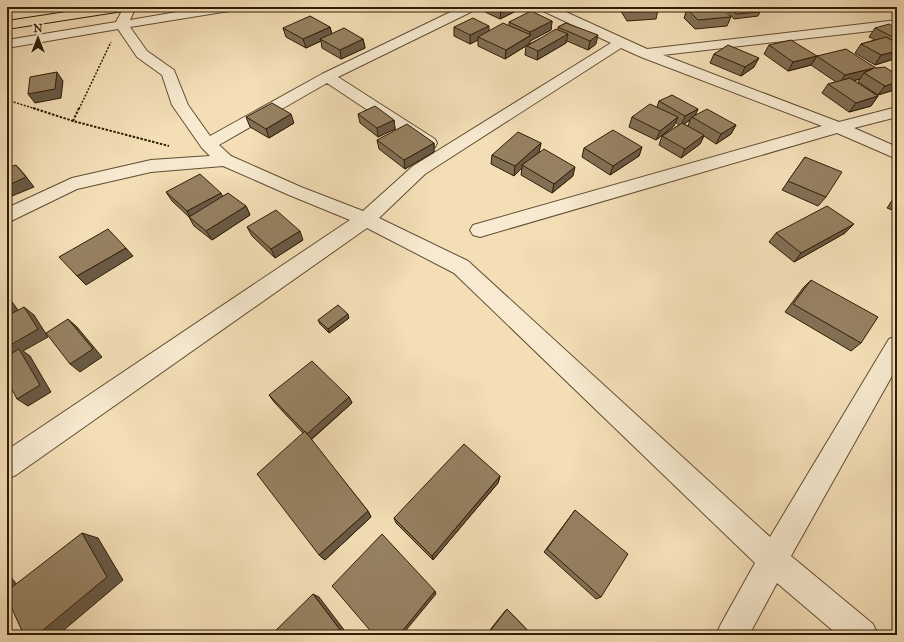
<svg xmlns="http://www.w3.org/2000/svg" width="904" height="642" font-family="'IM FELL Great Primer',serif">
	<rect width="100%" height="100%" fill="#f3deb6"/>
	<filter id="stains"><feTurbulence type="fractalNoise" baseFrequency=".005" numOctaves="4"/><feColorMatrix values="0 0 0 0 .2 0 0 0 0 .09 0 0 0 0 .02 0 0 0 .5 -.17"/></filter>
	<radialGradient id="worn" r=".72"><stop offset=".6" stop-color="#630" stop-opacity="0"/><stop offset="1" stop-color="#630" stop-opacity=".3"/></radialGradient>
	<g fill="none" stroke-linecap="round" stroke-linejoin="round">
		<defs>
			<path id="minor" d="M124 7H136L130 20 206 7H235L233 10 229 11 130 27 147 51 174 70 188 105 210 136 322 74 461 7H477L475 10 338 77 435 139 437 143 435 147 429 148 423 147 327 83 219 145 231 156 301 187 363 211 413 166 611 43 541 10 539 7H555L647 49 897 20V28L663 55 839 122 897 107V117L854 128 897 147V159L837 133 480 237 473 235 470 230 473 225 822 126 641 57 621 48 425 174 379 218 468 261 770 537 889 339 897 336V367L791 556 873 624 878 635H838L777 583 749 635H716L721 624 755 563 454 273 367 228 16 475 7 479V450L350 220 289 195 223 166 151 172 77 189 7 223V208L72 178 151 160 210 156 202 148 172 105 162 75 137 57 118 29 7 48V40L116 22Z"/>
			<path id="major" d="M99 7H129L127 10 123 11 7 29V21Z"/>
		</defs>
		<use href="#minor" stroke="#624d32" stroke-width="2"/>
		<use href="#major" stroke="#311d06" stroke-width="2"/>
		<path stroke="#311d06" stroke-width="1.5" stroke-dasharray="2 1.5" stroke-linecap="butt" d="M7 100 36 109
			M79 109 111 42"/>
		<path stroke="#311d06" stroke-width="2" stroke-dasharray="2.5 1.5" stroke-linecap="butt" d="M33 108 73 121
			M79 108 73 121 169 146"/>
		<use href="#minor" fill="#f7ead0" fill-rule="evenodd"/>
		<use href="#major" fill="#f3deb6" fill-rule="evenodd"/>
	</g>
	<path fill="#816f54" stroke="#311d06" fill-rule="evenodd" d="M485 7H518V10L500 19 485 12Z
		M619 7H656L658 10 656 19 627 21 619 8Z
		M728 7 760 12 758 16 734 19 727 11Z
		M687 9 731 17 727 26 695 29 684 18Z
		M552 21 551 30 530 41 529 44 558 30V27L566 23 596 44 588 50 567 41 566 43 537 60 525 55 526 46 505 59 478 46V40L470 44 454 36V27L489 31 509 26V22Z
		M330 27 332 34 363 39 365 48 341 59 322 48 321 41 306 48 286 37 283 28Z
		M875 28H897V58L875 65 855 53 861 44 875 40 869 37Z
		M769 45 811 65 788 71 764 54Z
		M714 54 754 67 741 76 710 63Z
		M817 56 876 68 897 75V89L878 95 858 82 860 79 853 81 878 96 871 106 849 112 822 93 828 84 836 82 811 65Z
		M659 101 698 109 695 115 736 125 731 134 716 144 704 136 700 144 681 158 659 145 662 136 679 125 675 122 674 126 656 140 629 127 632 117 657 107ZM690 120 688 126 684 124Z
		M358 114 394 120 395 129 378 137 360 123Z
		M246 117 294 123 269 138 250 127Z
		M377 140 434 143V152L405 169 379 149Z
		M541 143 539 152 537 154 573 176 552 193 521 175 522 168 514 176 491 164 492 155Z
		M642 147 639 156 610 175 582 157 584 148Z
		M805 157 826 197 818 206 782 190Z
		M166 192 223 196 246 206 250 215 212 240 194 226 189 217 172 201Z
		M897 193V212L887 208Z
		M247 227 303 240 275 258 252 236Z
		M776 233H845L794 262 769 242Z
		M811 280 861 343 851 351 785 312 803 288Z
		M349 318 329 333 320 324 318 320Z
		M269 395 349 397 352 403 311 440 368 511 371 517 325 560 319 555 303 433 274 402Z
		M500 476 498 483 433 560 396 523 394 518Z
		M575 510 601 597 596 599 544 552Z
		M507 609 532 635H486L505 611Z"/>
	<path fill="#695a45" stroke="#311d06" d="M507 7H518V10L500 19 501 10Z
		M552 21 551 30 530 41 529 44 505 59 506 50 530 36V32Z
		M489 26V35L478 37V40L470 44V35Z
		M330 27 332 36 320 39 321 41 306 48 303 39Z
		M568 34 566 43 537 60 538 51Z
		M598 35 596 44 588 50 590 41Z
		M363 39 365 48 341 59 340 50Z
		M897 51V58L875 65 881 55Z
		M817 56 811 65 788 71 793 62Z
		M759 58 754 67 741 76 745 67Z
		M874 68 864 73 860 79 839 84 845 75Z
		M57 72 63 81 61 98 35 103 28 94Z
		M897 82V89L878 95 885 86Z
		M878 96 871 106 849 112 856 103Z
		M698 109 694 118 692 117 690 120 681 126 685 116Z
		M291 114 294 123 269 138 266 129Z
		M678 117 674 126 656 140 660 131Z
		M394 120 395 129 378 137 377 128Z
		M736 125 731 134 716 144 721 134Z
		M704 135 700 144 681 158 685 149Z
		M434 143V152L405 169 404 160Z
		M541 143 539 152 524 166 522 165V168L514 176 515 166Z
		M642 147 639 156 610 175 613 166Z
		M16 165 24 174 34 187 7 198V186Z
		M575 167 573 176 552 193 554 184Z
		M221 193 225 202 191 219 187 211Z
		M246 206 250 215 212 240 206 231Z
		M854 224 845 233 794 262 801 253Z
		M300 231 303 240 275 258 271 249Z
		M126 248 133 256 86 285 77 276Z
		M7 295 21 314 7 322Z
		M24 307 34 315 48 337 23 351 30 356 51 392 28 406 17 399 7 360V347Z
		M348 314 349 318 329 333 328 329Z
		M68 319 77 327 102 357 80 372 70 364Z
		M349 397 352 403 310 440 306 434Z
		M500 476 498 483 433 560 432 556Z
		M368 511 371 517 325 560 319 555Z
		M82 533 98 538 123 580 58 635H37Z
		M7 572 18 586 7 596Z
		M435 591 436 594 402 635H399Z
		M313 594 319 597 348 635H344Z"/>
	<path fill="#968162" stroke="#311d06" d="M493 7H507L501 10Z
		M626 7H656L658 10 630 12Z
		M709 7H720L731 17 698 20 687 9Z
		M729 7H754L760 12 736 14Z
		M531 11 552 21 530 32 509 22Z
		M310 16 330 27 303 39 283 28Z
		M473 18 489 26 470 35 454 27Z
		M503 23 531 35 506 50 478 37Z
		M566 23 598 35 590 41 558 27Z
		M889 24 897 28V39L875 28Z
		M344 28 363 39 340 50 320 39Z
		M556 29 568 34 538 51 527 46Z
		M886 37 897 43V51L881 55 861 44Z
		M791 40 817 56 793 62 769 45Z
		M728 45 759 58 745 67 714 54Z
		M846 49 876 68 885 67 897 75V82L885 86 864 73 874 68 845 75 817 56Z
		M57 72 55 89 28 94 30 77Z
		M850 78 878 96 856 103 828 84Z
		M672 95 698 109 685 116 659 101Z
		M272 103 291 114 266 129 246 117Z
		M650 104 678 117 660 131 632 117Z
		M375 106 394 120 377 128 358 114Z
		M707 109 736 125 721 134 692 117Z
		M682 123 704 135 685 149 662 136Z
		M407 124 434 143 404 160 377 140Z
		M613 130 642 147 613 166 584 148Z
		M518 132 541 143 515 166 492 155Z
		M544 149 575 167 554 184 522 165Z
		M805 157 842 172 826 197 788 181Z
		M16 165 26 177 7 186V168Z
		M200 174 221 193 187 211 166 192Z
		M228 193 246 206 206 231 189 217Z
		M827 206 854 224 801 253 776 233Z
		M276 210 300 231 271 249 247 227Z
		M108 229 126 248 77 276 59 257Z
		M811 280 878 317 861 343 793 304Z
		M338 305 348 314 328 329 318 320Z
		M24 307 38 329 7 347V316Z
		M68 319 93 349 70 364 46 333Z
		M19 349 40 385 17 399 7 380V356Z
		M312 361 349 397 307 434 269 395Z
		M305 431 368 511 319 555 257 474Z
		M464 444 500 476 432 556 394 518Z
		M575 510 628 554 601 597 547 549Z
		M82 533 107 577 37 635H24L7 598V591Z
		M382 534 435 591 399 635H374L332 586Z
		M313 594 344 635H271Z
		M507 609 532 635H487Z"/>
	<rect width="904" height="642" fill="none" stroke="#f3deb6" stroke-width="24"/>
	<rect x="8" y="8" width="888" height="626" fill="none" stroke="#311d06" stroke-width="2"/>
	<rect x="12" y="12" width="880" height="618" fill="none" stroke="#311d06"/>
	<g transform="translate(38 38)" stroke="#f7ead0" stroke-width="3" paint-order="stroke">
	<path d="M0-3L7 15L0 10L-7 15Z" fill="#311d06"/>
	<text y="-6" font-size="11" font-weight="bold" text-anchor="middle" fill="#311d06">N</text>
	</g>
	<rect width="100%" height="100%" filter="url(#stains)"/>
	<rect width="100%" height="100%" fill="url(#worn)"/>
</svg>
